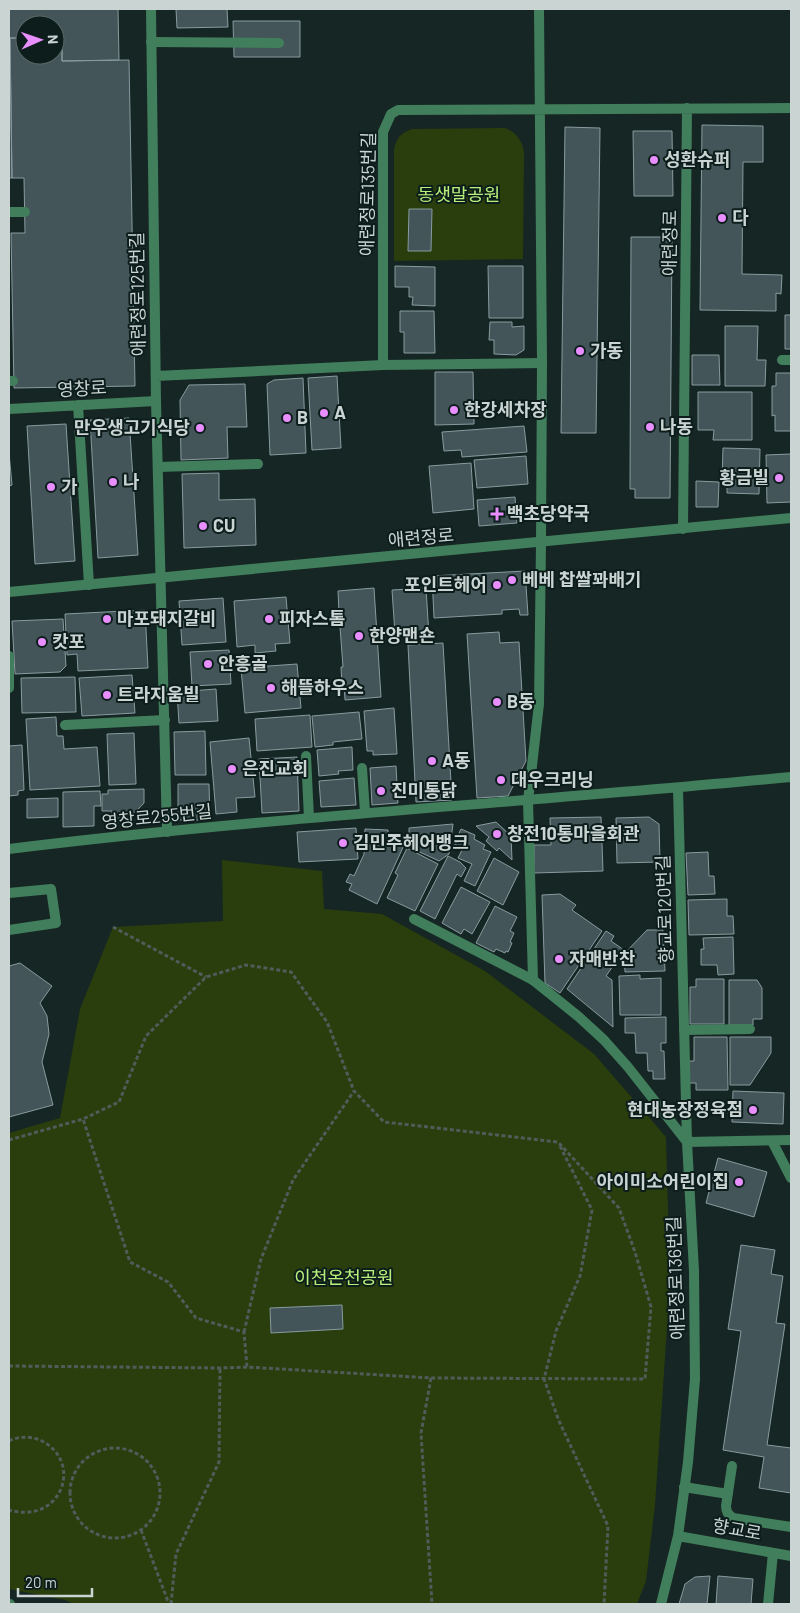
<svg xmlns="http://www.w3.org/2000/svg" width="800" height="1613" font-family="Barlow,'Noto Sans KR',sans-serif">
	<rect width="100%" height="100%" fill="#162624"/>
	<path fill="#293e0c" d="M505 128C516 132 522 140 524 152L523 259 394 261V150C396 138 401 133 412 129Z
		M222 860 322 871 324 909 382 914 485 971 594 1054 666 1137 670 1284 655 1505 646 1581 637 1604H74L65 1600 9 1589V1133L60 1118 80 1009 113 927 223 921Z"/>
	<path fill="#435559" stroke="#889b9f" d="M9 9H118L119 60 62 61V37H55V25H25V38H10L12 178H9Z
		M176 9H227L228 27 177 28Z
		M233 21H300V57H234Z
		M55 37H62V61L129 60 135 386 14 388 11 233H25L24 178H12L10 38H25V55H55Z
		M702 125 763 126V162H743L742 274 782 275 781 294 776 293V311L700 310Z
		M565 127 600 128 596 433H561Z
		M633 131H672L673 196H634Z
		M409 209H432L431 251H408Z
		M631 237H672L670 498H635V489H630Z
		M395 266 435 267V306L412 305 413 297H409V287H395Z
		M488 266H523V318H489Z
		M400 311H434L435 353H404V332H400Z
		M785 315H791V349H785Z
		M490 322H512V327L524 326V350L516 355 494 354V340H489Z
		M725 326H758L757 360H766L765 386H725Z
		M692 355H719L720 385H692Z
		M435 372H473L474 424 435 425Z
		M776 373H791V431H775V415L772 416V386H776Z
		M337 376 341 448 312 450 308 378Z
		M303 378 306 453 270 455 267 384 274 380Z
		M245 384 247 427H227L228 458 181 460 180 400 189 385Z
		M698 392H752V440H713L714 430H698Z
		M129 418 138 555 98 558 90 420Z
		M66 424 75 561 35 564 27 426Z
		M524 426 527 452 462 457 461 450 444 451 442 432Z
		M723 448 760 449 759 494 727 493V480H722Z
		M9 453 12 485 9 486Z
		M791 454V502L767 503 766 455Z
		M526 456 528 484 477 488 474 460Z
		M471 463 474 509 433 513 429 466Z
		M219 473V500L255 499 256 545 184 548 182 474Z
		M696 481 719 482 718 507H696Z
		M515 497 517 523 479 526 477 500Z
		M525 571 528 615H520L519 609 502 610V614L434 618 432 576Z
		M374 588 381 697 345 700 344 683 342 684 341 667H343L340 627H338L336 613H339L338 591Z
		M426 588 429 636 413 637V633L395 634 392 590Z
		M286 597 290 643 275 644 276 651 255 653V645L237 647 234 601Z
		M223 598 226 642 182 645 179 601Z
		M145 610 148 668 78 671 77 654 67 655 65 614Z
		M63 619 66 666 60 672 15 674 12 621Z
		M499 632 500 643 519 642 526 761 508 796 477 798 467 634Z
		M443 643 452 800 416 802 408 645Z
		M229 650 231 684 192 686 190 652Z
		M297 664 301 708 245 713 241 668Z
		M132 675 135 713 82 716 79 678Z
		M75 677 76 712 22 713 21 678Z
		M216 689 218 721 179 723 177 692Z
		M394 708 397 754 373 755V751H367L364 711Z
		M359 712 362 739 333 742V745L315 747 312 716Z
		M310 715 312 747 257 751 255 719Z
		M56 717 57 736H63L64 749 97 747 100 786 30 790 26 719Z
		M205 731 206 775H175L174 732Z
		M134 733 136 784 109 785 107 734Z
		M249 738 255 797 236 798 237 812 216 814 210 742Z
		M22 745 24 790 18 791V795L9 796V746Z
		M352 747 353 770 338 771 339 774 319 776 317 750Z
		M297 757 299 811 262 813 259 759Z
		M396 766 398 803 372 805 370 768Z
		M354 778 356 805 321 807 319 781Z
		M178 784H209L210 820H178Z
		M144 789V803L126 822H112V811H102V794H108V790Z
		M100 791 101 806H94V826L63 827V792Z
		M58 798V817L27 818V799Z
		M601 817 603 871 534 873V845H551L550 818Z
		M649 817 659 824 660 862 617 863 616 818Z
		M496 822 511 836 512 860 499 848 497 851 486 841 489 837 476 826Z
		M453 824 449 854 439 861 409 847V828Z
		M356 828 358 859 299 862 297 832Z
		M365 829 388 830V840H398L405 843 377 904 349 890 352 884 346 882 350 874 354 876 364 854Z
		M461 829 475 835 474 839 485 845 483 849 491 852 475 886 464 881 472 864 458 858 463 848 454 844Z
		M407 848 438 864 415 911 387 898 398 875 395 873Z
		M708 852 709 876H714L715 894 688 895 686 853Z
		M448 856 460 862 466 868 461 877 457 874 435 919 420 911Z
		M494 858 519 872 503 905 477 891Z
		M461 887 490 902 472 934 464 929 461 934 442 923Z
		M560 894 576 905 572 910 602 931 560 993 545 983 542 895Z
		M727 899V916H733L734 934 689 935 688 900Z
		M495 906 517 917 510 931 514 933 510 942 512 943 508 952 506 951 505 953 496 949 494 952 476 943Z
		M647 930H663L665 971 625 972 624 954Z
		M606 931 614 936 611 941 624 950 606 976 612 980 613 1027 567 989Z
		M733 937 734 974 718 975 717 965H701V949H704L703 938Z
		M20 963 52 986 40 1003 47 1016 49 1034 42 1062 53 1105 9 1117V966Z
		M640 975V979L661 978V1015H620L619 976Z
		M696 979H724V1024H690V987H696Z
		M729 980H757L762 988V1019H753V1025H729Z
		M666 1017V1043H661V1051H664L665 1079H653V1071H648L647 1053H636L635 1033H625V1018Z
		M694 1037H727L728 1090H696V1083H689V1061H694Z
		M730 1037H771V1053L750 1085H730Z
		M733 1091 784 1093 783 1124 732 1122Z
		M718 1158 767 1172 754 1217 706 1203Z
		M741 1245 775 1250 771 1274 783 1276 776 1323 785 1324 767 1445 791 1448V1493L759 1488 764 1457 723 1450 741 1331 728 1329Z
		M342 1305 343 1329 271 1333 270 1308Z
		M710 1576 707 1604H679L685 1584 695 1577Z
		M718 1576 753 1579 751 1604H716Z"/>
	<g fill="none" stroke-linecap="round" stroke-linejoin="round">
		<path stroke="#4e5c5a" stroke-width="3" stroke-dasharray="4 2.5" stroke-linecap="butt" d="M113 927 206 977
			M9 1140 83 1119
			M560 1146 592 1210 580 1276 556 1331 544 1379 559 1421 608 1526 604 1604
			M244 1332 261 1259 293 1180 354 1091
			M9 1366 220 1368 247 1367 431 1378 645 1379 651 1307 635 1252 619 1208 558 1142 384 1122 354 1091 327 1022 291 972 246 965 206 977 146 1036 119 1102 83 1119 130 1262 168 1282 196 1318 244 1332 247 1367
			M431 1378 421 1433 432 1604
			M9 1441C19 1436 32 1436 42 1441 84 1463 61 1525 9 1510
			M70 1493a45 45 0 1 1 90 0a45 45 0 1 1-90 0Z
			M141 1530 169 1604
			M171 1604 176 1554 219 1462 220 1368"/>
		<path stroke="#417e5b" stroke-width="10" d="M151 42 279 43
			M9 212H25
			M383 365 542 363
			M9 381H13
			M78 405 89 585
			M9 409 156 401
			M158 467 258 464
			M9 656V688
			M65 725 165 720
			M306 756 309 818
			M362 768 365 812
			M9 893 51 889 56 923 9 930
			M533 980 528 801 539 704 541 543
			M684 1030 750 1029
			M772 1141 791 1178
			M732 1466 726 1506C726 1512 728 1514 733 1518L791 1527
			M684 1487 728 1494
			M768 1604 773 1553"/>
		<path stroke="#417e5b" stroke-width="10" d="M151 9 156 401 167 832
			M539 9 542 363 541 543
			M782 360H791
			M156 376 383 365V132L391 114 398 110 791 108
			M683 529 687 108
			M678 788 687 1142 791 1140
			M9 849C269 817 531 802 791 777
			M414 919 533 980 579 1017 604 1040 628 1067 687 1142 694 1271 695 1379 688 1462 678 1536 661 1604
			M678 1536 791 1556
			M9 1604H10"/>
		<path stroke="#417e5b" stroke-width="10" d="M9 592 791 518"/>
	</g>
	<g fill="#e98efe" stroke="#0c1d1b" stroke-width="2">
		<circle cx="654" cy="160" r="5"/>
		<circle cx="722" cy="218" r="5"/>
		<circle cx="580" cy="351" r="5"/>
		<circle cx="454" cy="410" r="5"/>
		<circle cx="324" cy="413" r="5"/>
		<circle cx="287" cy="418" r="5"/>
		<circle cx="650" cy="427" r="5"/>
		<circle cx="200" cy="428" r="5"/>
		<circle cx="779" cy="478" r="5"/>
		<circle cx="113" cy="482" r="5"/>
		<circle cx="51" cy="487" r="5"/>
		<path d="M494.5 506.5h5v5h5v5h-5v5h-5v-5h-5v-5h5z"/>
		<circle cx="203" cy="526" r="5"/>
		<circle cx="512" cy="580" r="5"/>
		<circle cx="497" cy="585" r="5"/>
		<circle cx="107" cy="619" r="5"/>
		<circle cx="269" cy="619" r="5"/>
		<circle cx="359" cy="636" r="5"/>
		<circle cx="42" cy="642" r="5"/>
		<circle cx="208" cy="664" r="5"/>
		<circle cx="271" cy="688" r="5"/>
		<circle cx="107" cy="695" r="5"/>
		<circle cx="497" cy="702" r="5"/>
		<circle cx="432" cy="761" r="5"/>
		<circle cx="232" cy="769" r="5"/>
		<circle cx="501" cy="780" r="5"/>
		<circle cx="381" cy="791" r="5"/>
		<circle cx="497" cy="834" r="5"/>
		<circle cx="343" cy="843" r="5"/>
		<circle cx="559" cy="959" r="5"/>
		<circle cx="753" cy="1110" r="5"/>
		<circle cx="739" cy="1182" r="5"/>
	</g>
	<g text-anchor="middle" stroke-width="4" stroke-linejoin="round" paint-order="stroke">
		<g font-size="18" font-weight="bold" fill="#cad5d3" stroke="#0c1d1b" text-anchor="start">
			<text x="664" y="166">성환슈퍼</text>
			<text x="732" y="224">다</text>
			<text x="590" y="357">가동</text>
			<text x="464" y="416">한강세차장</text>
			<text x="334" y="419">A</text>
			<text x="297" y="424">B</text>
			<text x="660" y="433">나동</text>
			<text x="190" y="434" text-anchor="end">만우생고기식당</text>
			<text x="769" y="484" text-anchor="end">황금빌</text>
			<text x="123" y="488">나</text>
			<text x="61" y="493">가</text>
			<text x="507" y="520">백초당약국</text>
			<text x="213" y="532">CU</text>
			<text x="522" y="586">베베 찹쌀꽈배기</text>
			<text x="487" y="591" text-anchor="end">포인트헤어</text>
			<text x="117" y="625">마포돼지갈비</text>
			<text x="279" y="625">피자스톰</text>
			<text x="369" y="642">한양맨숀</text>
			<text x="52" y="648">캇포</text>
			<text x="218" y="670">안흥골</text>
			<text x="281" y="694">해뜰하우스</text>
			<text x="117" y="701">트라지움빌</text>
			<text x="507" y="708">B동</text>
			<text x="442" y="767">A동</text>
			<text x="242" y="775">은진교회</text>
			<text x="511" y="786">대우크리닝</text>
			<text x="391" y="797">진미통닭</text>
			<text x="507" y="840">창전10통마을회관</text>
			<text x="353" y="849">김민주헤어뱅크</text>
			<text x="569" y="965">자매반찬</text>
			<text x="743" y="1116" text-anchor="end">현대농장정육점</text>
			<text x="729" y="1188" text-anchor="end">아이미소어린이집</text>
		</g>
		<g font-size="18" fill="#cad5d3" stroke="#0c1d1b">
			<text transform="translate(368 194) rotate(-89)" y="6">애련정로135번길</text>
			<text transform="translate(670 243) rotate(-89)" y="6">애련정로</text>
			<text transform="translate(138 294) rotate(-91)" y="6">애련정로125번길</text>
			<text transform="translate(82 389) rotate(-3)" y="6">영창로</text>
			<text transform="translate(421 538) rotate(-5)" y="6">애련정로</text>
			<text transform="translate(157 817) rotate(-6)" y="6">영창로255번길</text>
			<text transform="translate(665 909) rotate(-92)" y="6">향교로120번길</text>
			<text transform="translate(676 1278) rotate(-92)" y="6">애련정로136번길</text>
			<text transform="translate(737 1530) rotate(10)" y="6">향교로</text>
		</g>
		<g font-size="18" fill="#b8ef7a" stroke="#0c1d1b">
			<text x="459" y="201">동샛말공원</text>
			<text x="344" y="1284">이천온천공원</text>
		</g>
	</g>
	<rect width="800" height="1613" fill="none" stroke="#cad5d3" stroke-width="20"/>
	<g transform="translate(40 40) rotate(88)"><circle r="24" fill="#0c1d1b" stroke="#586765"/>
	<path d="M0-4L9 19L0 12L-9 19Z" fill="#e98efe"/>
	<text y="-8" font-size="14" font-weight="bold" text-anchor="middle" fill="#cad5d3">N</text>
	</g>
	<path d="M18 1588v8h74v-8" fill="none" stroke="#cad5d3" stroke-width="2.5"/>
	<text x="25" y="1588" font-size="15" fill="#cad5d3" stroke="#0c1d1b" stroke-width="4" paint-order="stroke">20 m</text>
</svg>
